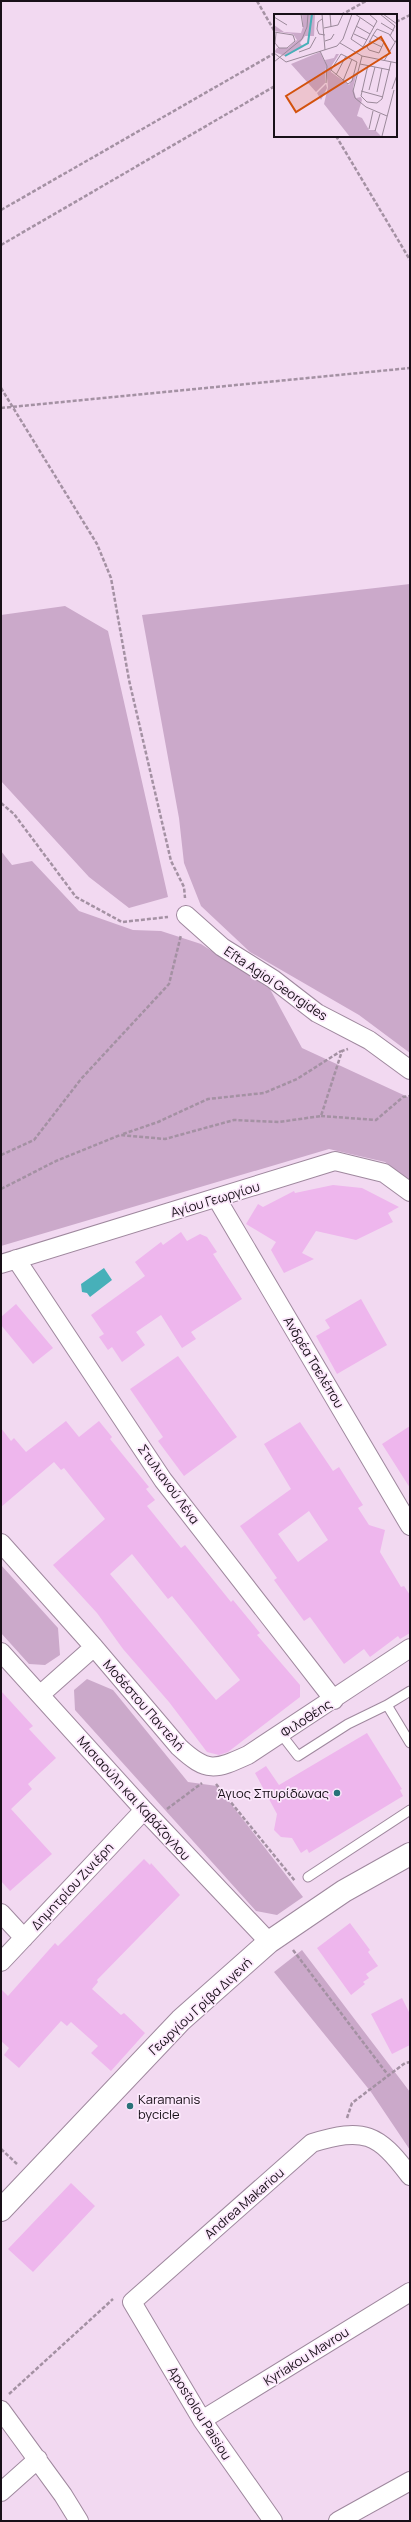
<svg xmlns="http://www.w3.org/2000/svg" width="411" height="2522" font-family="Manrope,sans-serif">
	<rect width="100%" height="100%" fill="#f2d9f1"/>
	<path fill="#cba9ca" d="M410 584V1053L359 1015 250 952 201 906 184 863 179 818 142 615Z
		M65 606 108 631 168 897 129 908 89 877 1 781V615Z
		M1 851 12 865 32 861 79 911 133 930 161 931 201 944 270 989 302 1048 410 1098V1182L385 1162 329 1149 1 1246Z
		M1 1565 58 1628 60 1655 45 1665 29 1664 1 1633Z
		M87 1679 113 1690 188 1782 217 1786 303 1897 277 1915 256 1911 75 1710 74 1690Z
		M302 1950 410 2092V2150L371 2092 274 1972Z"/>
	<path fill="#47b0b9" d="M104 1268 112 1280 90 1297 87 1293 82 1292 81 1284Z"/>
	<path fill="#eeb6ed" fill-rule="evenodd" d="M333 1185 362 1188 399 1207 388 1213 393 1222 356 1240 316 1231 302 1253 314 1259 284 1273 271 1250 276 1242 246 1224 258 1204 263 1207 294 1191 295 1193Z
		M181 1232 187 1241 200 1234 207 1237 217 1252 213 1254 242 1299 191 1332 196 1339 182 1348 161 1315 136 1332 145 1345 122 1362 112 1347 108 1350 99 1337 104 1334 91 1315 145 1276 135 1262 161 1242 163 1245Z
		M361 1299 387 1345 337 1374 316 1336 330 1328 325 1320Z
		M16 1304 53 1348 33 1364 1 1325V1317Z
		M178 1356 237 1437 184 1476 158 1441 163 1437 130 1389Z
		M66 1421 79 1437 99 1421 112 1437 110 1439 149 1487 146 1489 155 1500 147 1506 181 1548 185 1545 231 1602 233 1600 260 1633 257 1635 300 1685V1697L228 1752 219 1755 207 1752 169 1702 123 1649 97 1613 53 1565 105 1519 64 1468 61 1470 54 1462 1 1507V1428L11 1441 14 1438 26 1452ZM132 1554 168 1599 172 1596 240 1680 216 1700 110 1574Z
		M300 1422 333 1471 339 1467 363 1505 358 1508 369 1525 385 1530 380 1552 401 1587 404 1586 410 1595V1633L400 1639 398 1636 370 1657 364 1649 344 1664 310 1617 304 1621 274 1580 277 1578 240 1526 291 1489 264 1444ZM309 1511 328 1540 298 1562 278 1534Z
		M410 1426V1488L382 1444Z
		M1 1691 33 1726 29 1729 56 1758 28 1784 32 1789 11 1809 52 1854 10 1891 1 1881Z
		M367 1733 402 1789 400 1790 403 1796 309 1853 307 1849 301 1853 292 1838 281 1837 274 1830 277 1814 255 1773 266 1766 279 1785Z
		M144 1859 150 1865 151 1863 180 1895 97 1980 98 1982 92 1989 121 2015 124 2013 145 2033 111 2071 91 2053 98 2046 71 2022 67 2026 61 2021 19 2068 4 2055 9 2048 1 2041V1989L8 1996 55 1943 58 1946Z
		M350 1923 370 1950 368 1952 378 1966 366 1974 369 1978 363 1982 365 1984 351 1995 317 1948Z
		M402 1998 410 2014V2045L392 2054 371 2014Z
		M71 2183 95 2206 33 2272 8 2249Z"/>
	<g fill="none" stroke-linecap="round" stroke-linejoin="round">
		<defs>
			<path id="service" d="M387 1705 410 1743
				M281 1734 298 1756 348 1724 387 1705 410 1691
				M308 1877 410 1810"/>
			<path id="minor" d="M186 915 222 947 273 979 317 1013 369 1040 410 1070
				M217 1199 410 1526
				M16 1259 163 1480 334 1700
				M1 1264 335 1161 384 1173 410 1192
				M1 1543 94 1647 179 1747C207 1773 215 1770 248 1755L410 1648
				M1 1652 144 1810 269 1942
				M41 1694 94 1647
				M1 1913 24 1938
				M1 1962 144 1810
				M1 2410 63 2495 79 2521
				M202 2420 410 2292
				M1 2492 38 2459
				M273 2521 202 2420 132 2302 312 2143C364 2127 378 2133 410 2176
				M338 2521 410 2481"/>
			<path id="tertiary" d="M1 2210 181 2020 269 1942 344 1891 410 1854"/>
		</defs>
		<use href="#service" stroke="#9f889e" stroke-width="11"/>
		<use href="#minor" stroke="#9f889e" stroke-width="20"/>
		<use href="#tertiary" stroke="#9f889e" stroke-width="24"/>
		<path stroke="#a491a3" stroke-width="2.5" stroke-dasharray="4 2" stroke-linecap="butt" d="M257 1 275 32
			M341 15 366 1
			M396 22 410 15
			M336 136 410 260
			M1 210 275 53
			M1 245 275 86
			M1 388 97 544 111 578 129 680 171 861 184 887 185 898
			M1 408 410 368
			M1 803 14 814 76 897 122 922 168 917
			M321 1116 376 1120 403 1097 410 1096
			M123 1134 158 1122 208 1099 264 1093 297 1079 341 1051
			M1 1155 34 1140 81 1079 169 984 181 935
			M1 1189 56 1161 120 1135 165 1139 234 1120 279 1122 321 1116 342 1051 348 1049
			M216 1784 295 1881
			M167 1809 202 1783
			M293 1950 388 2075
			M347 2118 352 2103 405 2063 410 2062
			M1 2149 17 2164
			M9 2394 113 2299"/>
		<use href="#service" stroke="#fff" stroke-width="9"/>
		<use href="#minor" stroke="#fff" stroke-width="18"/>
		<use href="#tertiary" stroke="#fff" stroke-width="22"/>
	</g>
	<g fill="#287278" stroke="#fce8fc" stroke-width="1.5">
		<circle cx="337" cy="1793" r="4"/>
		<circle cx="130" cy="2106" r="4"/>
	</g>
	<g text-anchor="middle" stroke-width="3.5" stroke-linejoin="round" paint-order="stroke">
		<g font-size="13" fill="#181018" stroke="#fce8fc">
			<text transform="translate(276 983) rotate(34)" y="5">Efta Agioi Georgides</text>
			<text transform="translate(215 1199) rotate(-17)" y="5">Αγίου Γεωργίου</text>
			<text transform="translate(314 1362) rotate(59)" y="5">Ανδρέα Τσελέπου</text>
			<text transform="translate(169 1484) rotate(54)" y="5">Στυλιανού Λένα</text>
			<text transform="translate(144 1705) rotate(49)" y="5">Μοδέστου Παντελή</text>
			<text transform="translate(306 1718) rotate(-33)" y="5">Φιλοθέης</text>
			<text transform="translate(134 1798) rotate(48)" y="5">Μισιαούλη και Καβάζογλου</text>
			<text transform="translate(72 1886) rotate(-47)" y="5">Δημητρίου Ζινιέρη</text>
			<text transform="translate(200 2006) rotate(-43)" y="5">Γεωργίου Γρίβα Διγενή</text>
			<text transform="translate(244 2203) rotate(-41)" y="5">Andrea Makariou</text>
			<text transform="translate(306 2356) rotate(-32)" y="5">Kyriakou Mavrou</text>
			<text transform="translate(200 2413) rotate(58)" y="5">Apostolou Paisiou</text>
		</g>
		<g font-size="13" fill="#181018" stroke="#fce8fc" text-anchor="end">
			<text x="329" y="1798">Άγιος Σπυρίδωνας</text>
			<text x="138" y="2104" text-anchor="start">Karamanis<tspan x="138" dy="15">bycicle</tspan></text>
		</g>
	</g>
	<g transform="translate(274 14)">
		<rect width="123" height="123" fill="#f2d9f1"/>
		<path d="M28 0H41L40 22H31L26 29 29 33 11 42 0 38 3 34H14L23 26 19 20 0 17V11L10 18 27 19 29 13ZM46 38 52 50 51 69 42 78 17 50ZM62 40H65L57 53V58L75 71 83 57 79 74 82 84 87 83 88 86 83 102 88 104 95 116H101L108 123H76L50 90 54 73 51 46 60 44ZM52 70 53 74 47 86 43 79Z" fill="#cba9ca"/>
		<path fill="none" stroke="#47b0b9" stroke-width="2" d="M11 42 34 29 38 0"/>
		<path fill="none" stroke="#9b899a" stroke-width="1" d="M27 0 29 13M48 0 51 36M56 0 57 13M81 0 100 13M106 0 121 12 116 22M109 0 123 10M0 3 13 11M86 4 77 25 89 33 103 7 95 0M48 5 44 8 43 15 45 20 51 21M107 9 120 17M82 12 96 20M50 14 64 11 69 0M0 18 19 21 21 27 13 34H5L1 29 2 19M80 20 93 26M99 21 110 28 105 39 95 36 93 33 99 21 103 15 115 20 121 28M51 27 57 25 60 20M95 27 108 33M66 29 88 42 123 49M46 37 53 52 52 69M25 38 36 34 42 23M0 39 12 48M67 40 83 48 78 67 74 70 57 56ZM88 42 79 77 81 84 92 93 113 102M110 47 123 25M0 48 28 25 33 13 34 0M12 48 63 32 69 25 78 0M86 50 116 56M94 51 87 82 93 88 103 89 108 85 117 48M62 61 72 42M69 67 78 45M118 75 123 61M95 76 101 53M87 77 109 83M103 78 108 54M95 115 99 97M101 117 106 100M108 122 120 76"/>
		<path fill="#d3520d" fill-opacity="0.15" stroke="#d3520d" stroke-width="2" d="M107 23 116 39 22 98 12 82Z"/>
		<rect width="123" height="123" fill="none" stroke="#181018" stroke-width="2"/>
	</g>
	<rect width="411" height="2522" fill="none" stroke="#181018" stroke-width="4"/>
</svg>
